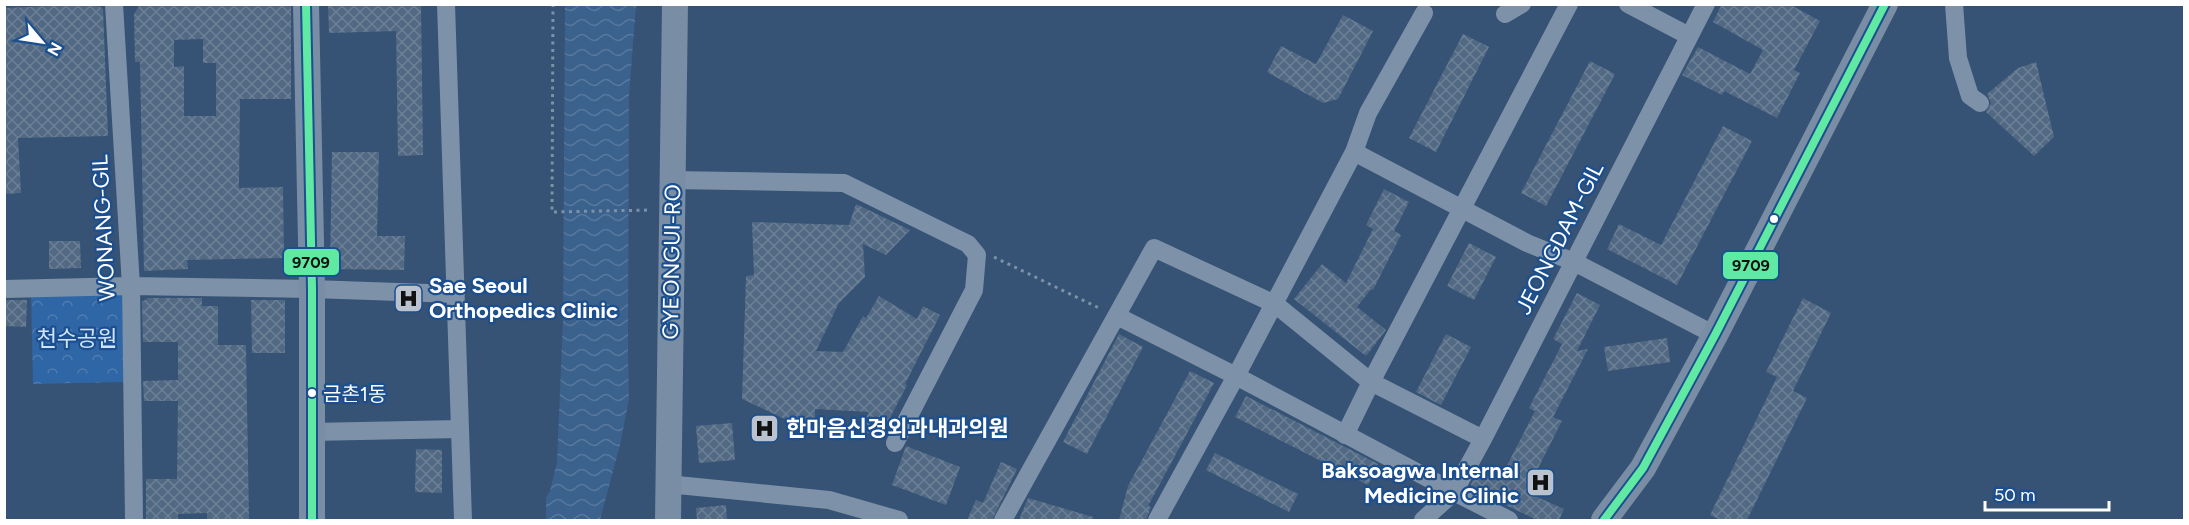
<svg xmlns="http://www.w3.org/2000/svg" width="2189" height="525" font-family="Figtree,'Noto Sans KR',sans-serif">
	<defs>
		<pattern id="park-crowns" width="20" height="18" patternUnits="userSpaceOnUse" patternTransform="scale(1.5)"><rect width="20" height="18" fill="#2f66a5"/><path d="M2 6a3 3 0 1 1 6 0M12 15a3 3 0 1 1 6 0" fill="none" stroke="#4e7db2"/></pattern>
		<pattern id="water-waves" width="16" height="10" patternUnits="userSpaceOnUse" patternTransform="scale(1.5)"><rect width="16" height="10" fill="#3b618d"/><path d="M0 5q4-4 8 0t8 0" fill="none" stroke="#58799e"/></pattern>
		<pattern id="building-cross-hatch" width="8" height="8" patternUnits="userSpaceOnUse" patternTransform="scale(1.5)"><rect width="8" height="8" fill="#526984"/><path d="M0 0l8 8M0 8l8-8" fill="none" stroke="#6c8096"/></pattern>
	</defs>
	<rect width="100%" height="100%" fill="#365274"/>
	<path fill="url(#park-crowns)" d="M122 291 124 382 33 384 31 293Z"/>
	<path fill="url(#water-waves)" d="M565 5H636L629 96 628 350 629 399 620 445 600 520H532L550 491 557 462 563 320Z"/>
	<path fill="#365274" d="M546 491V520H529V519Z"/>
	<path fill="url(#building-cross-hatch)" fill-rule="evenodd" d="M96 4 103 9 108 136 18 138 21 193 4 194V8Z
		M176 4H291V99H240L239 188 283 187 284 258 187 260 188 269 144 271 140 62H135L134 14 139 6ZM203 39V63H216V116H184V66L174 67V40Z
		M328 4H421L423 155 398 156 396 31 329 33Z
		M1722 4H1789L1820 21 1794 70 1800 73 1777 118 1724 91 1722 95 1682 75 1698 47 1750 74 1763 50 1713 22Z
		M1343 15 1373 31 1338 99 1323 103 1267 72 1281 46 1316 64Z
		M1463 34 1489 47 1436 152 1409 138Z
		M1590 61 1615 74 1546 206 1521 193Z
		M2036 62 2054 137 2034 156 1986 112 1991 103 1987 94 2018 68Z
		M1723 126 1752 141 1677 285 1607 249 1619 224 1661 245Z
		M332 152H379L377 236H405L404 270 330 269Z
		M1384 189 1409 202 1394 231 1401 235 1373 290 1371 289 1357 307 1386 330 1366 356 1294 299 1322 264 1346 283 1373 229 1366 225Z
		M856 204 910 230 886 255 863 244 865 277 839 303 816 351 843 352 863 316 866 318 879 296 917 319 923 306 940 315 905 384 907 385 879 439 860 429 869 412 815 409V421H789L742 399 746 276 754 275 752 222 849 225Z
		M49 241H80L81 268 49 269Z
		M1469 243 1496 257 1474 300 1447 286Z
		M1577 293 1600 305 1577 351 1588 349 1553 417 1562 421 1526 492 1564 509 1559 520H1537L1472 489 1471 484 1478 471 1499 481 1535 411 1529 408 1562 344 1553 339Z
		M148 298H202V306H218V345H246L249 520H207V513L178 514V520H146V479H177L178 401H144L143 381 178 380V342H143L142 302Z
		M1803 298 1831 313 1793 391 1807 398 1747 520H1721L1710 515 1777 377 1766 372Z
		M4 300H27L26 327 4 326Z
		M251 300H285V353H252Z
		M1119 334 1143 347 1087 454 1063 442Z
		M1446 334 1471 347 1441 405 1416 392Z
		M1667 338 1670 362 1608 371 1604 347Z
		M1190 371 1214 383 1148 506 1151 507 1146 520H1119L1128 486Z
		M1246 396 1378 464 1368 485 1235 417Z
		M732 423 735 460 699 463 696 426Z
		M906 446 960 467 946 505 892 485Z
		M416 449 442 450V493L415 492Z
		M1215 453 1298 494 1289 512 1206 470Z
		M1001 462 1017 469 992 520H967L976 500 983 503Z
		M1028 498 1093 517 1092 520H1019Z
		M726 505 727 520H697L696 508Z"/>
	<g fill="none" stroke-linecap="round" stroke-linejoin="round">
		<path stroke="#7d92a8" stroke-width="3" stroke-dasharray="3 4.5" stroke-linecap="butt" d="M553 4 552 212 651 210
			M994 257 1101 309"/>
		<path stroke="#7d92a8" stroke-width="18" d="M114 4 131 286 134 520
			M446 4 463 520
			M1628 4 1689 36
			M1954 4 1958 58 1970 96 1980 103
			M1505 14 1522 4
			M1354 152 1527 243 1574 262 1715 335
			M672 180 844 183 968 244 977 255 974 290 895 443
			M4 289 131 286 312 289 456 294
			M1117 316 1236 376 1354 152 1368 113 1424 13
			M311 432 460 429
			M1345 435 1371 382 1569 4
			M667 484 829 500 899 520
			M1003 520 1154 248 1275 304 1371 382 1483 439
			M1157 520 1236 376 1454 492 1423 520
			M1509 520 1454 492 1483 439 1706 4"/>
		<path stroke="#798da4" stroke-width="26" d="M306 4 312 289V520
			M668 520 675 4
			M1604 520 1643 468 1715 335 1885 4"/>
		<defs>
			<path id="bus-1" d="M306 4 312 289V520
				M1604 520 1643 468 1715 335 1885 4"/>
		</defs>
		<use href="#bus-1" stroke="#1b4f8f" stroke-width="12"/>
		<use href="#bus-1" stroke="#60e9a3" stroke-width="8"/>
	</g>
	<defs>
		<symbol id="hospital-square" viewBox="-11 -11 22 22"><rect x="-9" y="-9" width="18" height="18" rx="4" fill="#b9c2ce" stroke="#1b4f8f"/><path d="M-5-5h3v3.5h4V-5h3V5h-3V1.5h-4V5h-3Z" fill="#111"/></symbol>
	</defs>
	<g fill-rule="evenodd">
		<use href="#hospital-square" x="392" y="282" width="33" height="33"/>
		<use href="#hospital-square" x="748" y="412" width="33" height="33"/>
		<use href="#hospital-square" x="1524" y="466" width="33" height="33"/>
	</g>
	<g fill="#fff" stroke="#1b4f8f" stroke-width="2">
		<circle cx="1774" cy="219" r="5"/>
		<circle cx="312" cy="393" r="5"/>
	</g>
	<g text-anchor="middle" stroke-width="4.5" stroke-linejoin="round" paint-order="stroke">
		<g font-size="20" fill="#fff" stroke="#1b4f8f" text-anchor="start">
			<text x="323" y="401">금촌1동</text>
		</g>
		<g font-size="22" fill="#fff" stroke="#1b4f8f">
			<text transform="translate(103 228) rotate(-93)" y="8">WONANG-GIL</text>
			<text transform="translate(1559 238) rotate(-63)" y="8">JEONGDAM-GIL</text>
			<text transform="translate(671 262) rotate(-89)" y="8">GYEONGUI-RO</text>
		</g>
		<g font-size="22" font-weight="bold" fill="#fff" stroke="#1b4f8f" text-anchor="start">
			<text x="429" y="293">Sae Seoul<tspan x="429" dy="25">Orthopedics Clinic</tspan></text>
			<text x="786" y="436">한마음신경외과내과의원</text>
			<text x="1519" y="478" text-anchor="end">Baksoagwa Internal<tspan x="1519" dy="25">Medicine Clinic</tspan></text>
		</g>
		<g font-size="22" fill="#cfe3fa" stroke="#1b4f8f">
			<text x="77" y="346">천수공원</text>
		</g>
	</g>
	<g stroke="#1b4f8f" stroke-width="2">
		<rect x="283" y="248" width="57" height="28" rx="6" fill="#60e9a3"/>
		<rect x="1722" y="251" width="57" height="29" rx="6" fill="#60e9a3"/>
	</g>
	<g font-size="16" text-anchor="middle" font-weight="bold" fill="#111">
		<text x="311" y="268">9709</text>
		<text x="1751" y="271">9709</text>
	</g>
	<rect width="2189" height="525" fill="none" stroke="#ffffff" stroke-width="12"/>
	<g transform="translate(42 42) rotate(119)" stroke="#1b4f8f" stroke-width="4.5" paint-order="stroke">
	<path d="M0-4.5L10 22L0 15L-10 22Z" fill="#ffffff"/>
	<text y="-9" font-size="16" font-weight="bold" text-anchor="middle" fill="#ffffff">N</text>
	</g>
	<path d="M1985 501v9h124v-9" fill="none" stroke="#ffffff" stroke-width="3"/>
	<text x="1994" y="501" font-size="18" fill="#ffffff" stroke="#1b4f8f" stroke-width="4.5" paint-order="stroke">50 m</text>
</svg>
